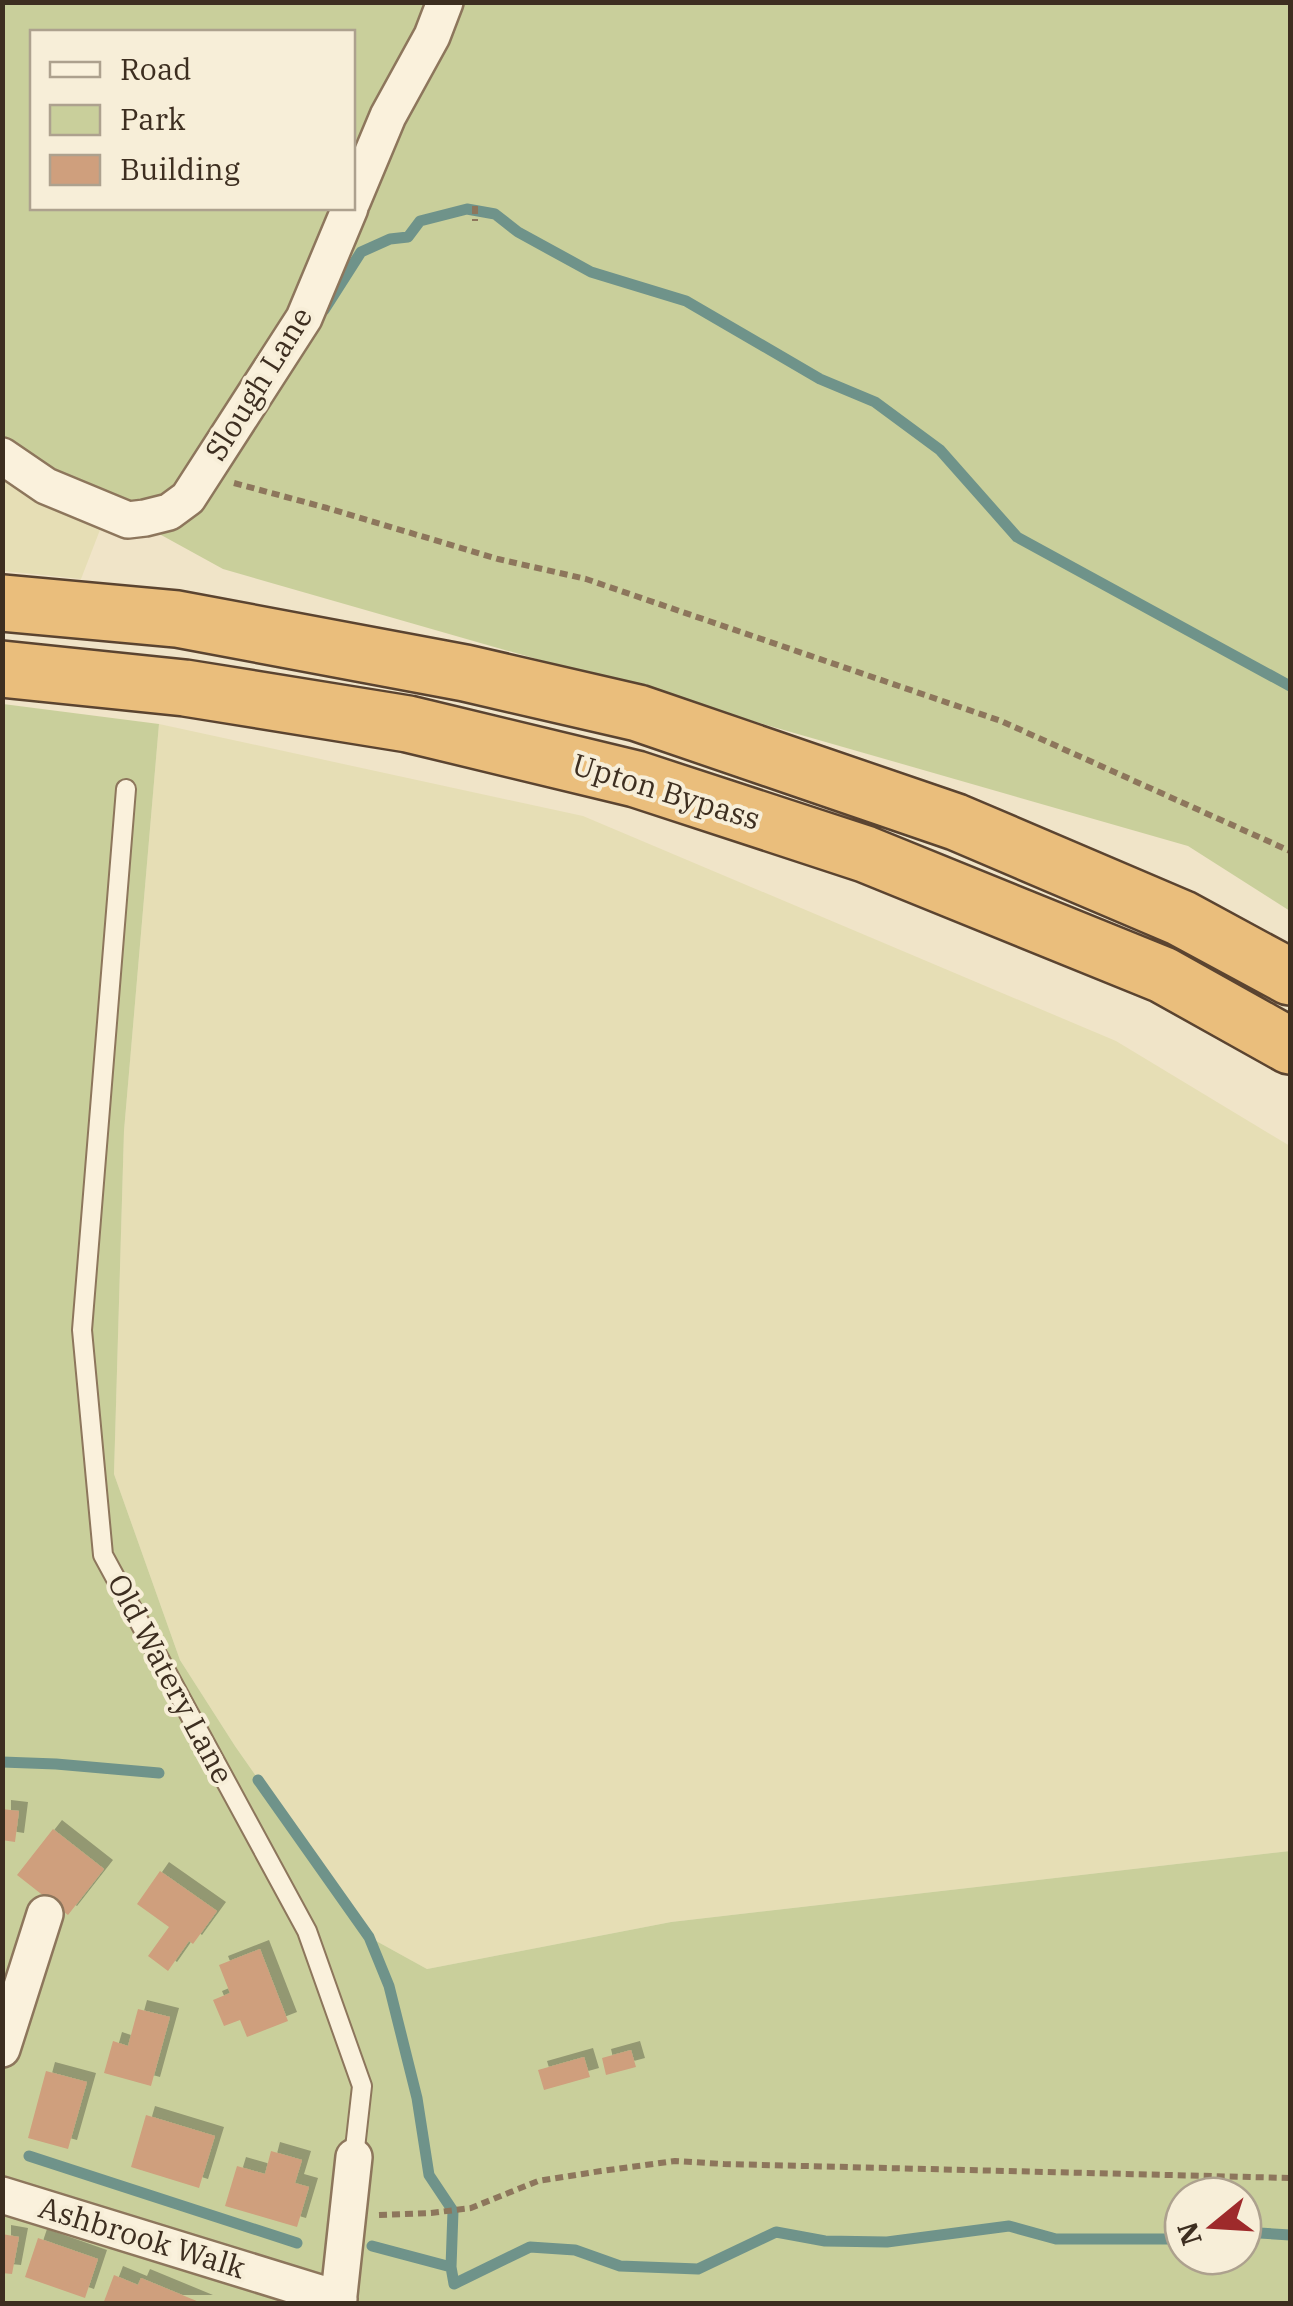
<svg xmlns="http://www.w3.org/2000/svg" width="1293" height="2306" font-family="'IBM Plex Serif',serif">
	<defs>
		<filter id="shadow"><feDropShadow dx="9" dy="-9" stdDeviation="0" flood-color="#0004"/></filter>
	</defs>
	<rect width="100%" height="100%" fill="#f0e4c8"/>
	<path fill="#e6deb5" d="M2 462 105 517 81 579 3 571Z
		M159 724 583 816 1116 1041 1290 1146V1851L671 1922 427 1969 369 1937 235 1746 180 1660 114 1474 124 1131Z"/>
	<path fill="#c9cf9b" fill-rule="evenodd" d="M3 3H1290V911L1188 846 223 569 3 448ZM32 32H352V208H32Z
		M3 704 159 724 124 1131 114 1474 180 1660 235 1746 369 1937 427 1969 671 1922 1290 1851V2303L3 2304ZM1183 2196H1243V2256H1183Z"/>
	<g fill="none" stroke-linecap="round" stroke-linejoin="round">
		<path stroke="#6f938a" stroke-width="11" d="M324 310 361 252 390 239 408 237 420 221 467 209 495 214 518 232 591 272 686 301 820 379 875 402 940 450 1017 537 1290 686
			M2 1762 56 1764 159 1773
			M258 1780 369 1937 389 1986 417 2098 429 2175 453 2211 451 2267 454 2284 530 2247 575 2250 620 2266 698 2269 776 2232 825 2241 887 2242 1009 2226 1056 2239H1170L1183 2236
			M29 2156 297 2243
			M1243 2232 1290 2235
			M372 2246 451 2267"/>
	</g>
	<path fill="#cf9f7d" filter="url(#shadow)" d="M2 1809 19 1811 15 1842 2 1840Z
		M53 1829 104 1869 68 1915 17 1875Z
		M160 1871 217 1911 193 1944 189 1941 168 1971 148 1956 169 1927 137 1904Z
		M260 1949 288 2021 247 2037 240 2020 224 2026 213 2000 230 1993 219 1965Z
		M138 2009 170 2017 151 2086 104 2073 113 2041 128 2046Z
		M631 2050 636 2067 606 2075 602 2058Z
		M584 2057 590 2077 544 2090 538 2070Z
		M46 2071 87 2082 68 2149 28 2138Z
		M146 2115 215 2136 199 2188 131 2167Z
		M271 2151 302 2160 295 2183 309 2187 297 2227 225 2206 237 2166 265 2174Z
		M2 2234 19 2237 12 2274 2 2273Z
		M38 2238 98 2259 85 2298 25 2277Z
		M114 2275 138 2285 141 2278 204 2304H103Z"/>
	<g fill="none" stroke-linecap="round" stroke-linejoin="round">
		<defs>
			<path id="service" d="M126 789 82 1330 103 1555 307 1931 362 2086 354 2157"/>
			<path id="minor" d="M352 202 388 116 432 36 445 2
				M2 456 46 486 128 520 145 518 169 512 188 498 304 318 350 208
				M2 2049 45 1914
				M2 2195 339 2299
				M338 2304 354 2157"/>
			<path id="trunk" d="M2 603 177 619 465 673 638 713 956 822 1181 918 1290 977
				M2 669 185 688 408 724 636 779 865 854 1163 975 1290 1046"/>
		</defs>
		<use href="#service" stroke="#8d765c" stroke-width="22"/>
		<use href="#minor" stroke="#8d765c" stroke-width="40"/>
		<use href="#trunk" stroke="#5b4430" stroke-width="60"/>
		<path stroke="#8d765c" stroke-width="6" stroke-dasharray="8 5" stroke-linecap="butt" d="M475 206V221
			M234 483 327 508 498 559 586 579 1001 721 1290 851
			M379 2215 431 2213 471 2208 538 2181 601 2171 675 2161 724 2164 1290 2178"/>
		<use href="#service" stroke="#faf1dc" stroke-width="18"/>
		<use href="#minor" stroke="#faf1dc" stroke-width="35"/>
		<use href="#trunk" stroke="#eabe7c" stroke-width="55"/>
	</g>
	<g text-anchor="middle" stroke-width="8" stroke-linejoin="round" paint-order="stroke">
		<g font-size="30" fill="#3d2e20" stroke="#f7eed8">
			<text transform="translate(259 384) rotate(-58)" y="10">Slough Lane</text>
			<text transform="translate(666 792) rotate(17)" y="10">Upton Bypass</text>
			<text transform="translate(170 1679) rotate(62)" y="10">Old Watery Lane</text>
			<text transform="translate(142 2238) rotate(17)" y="10">Ashbrook Walk</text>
		</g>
	</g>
	<rect width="1293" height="2306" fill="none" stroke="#3d2e20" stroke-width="10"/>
	<rect x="30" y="30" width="325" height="180" fill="#f7eed8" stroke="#ada18e" stroke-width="2.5"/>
	<rect x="50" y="62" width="50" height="15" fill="#faf1dc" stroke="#ada18e" stroke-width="2.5"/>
	<text x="120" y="80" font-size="30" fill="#3d2e20">Road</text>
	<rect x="50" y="105" width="50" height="30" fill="#c9cf9b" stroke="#ada18e" stroke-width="2.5"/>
	<text x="120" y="130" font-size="30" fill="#3d2e20">Park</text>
	<rect x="50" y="155" width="50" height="30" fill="#cf9f7d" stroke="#ada18e" stroke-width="2.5"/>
	<text x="120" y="180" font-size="30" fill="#3d2e20">Building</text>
	<g transform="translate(1213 2226) rotate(252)"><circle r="48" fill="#f7eed8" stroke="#ada18e" stroke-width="2.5"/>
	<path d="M0-8L18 38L0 25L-18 38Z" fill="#9e2a2b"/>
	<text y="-15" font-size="28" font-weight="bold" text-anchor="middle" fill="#3d2e20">N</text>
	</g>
</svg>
